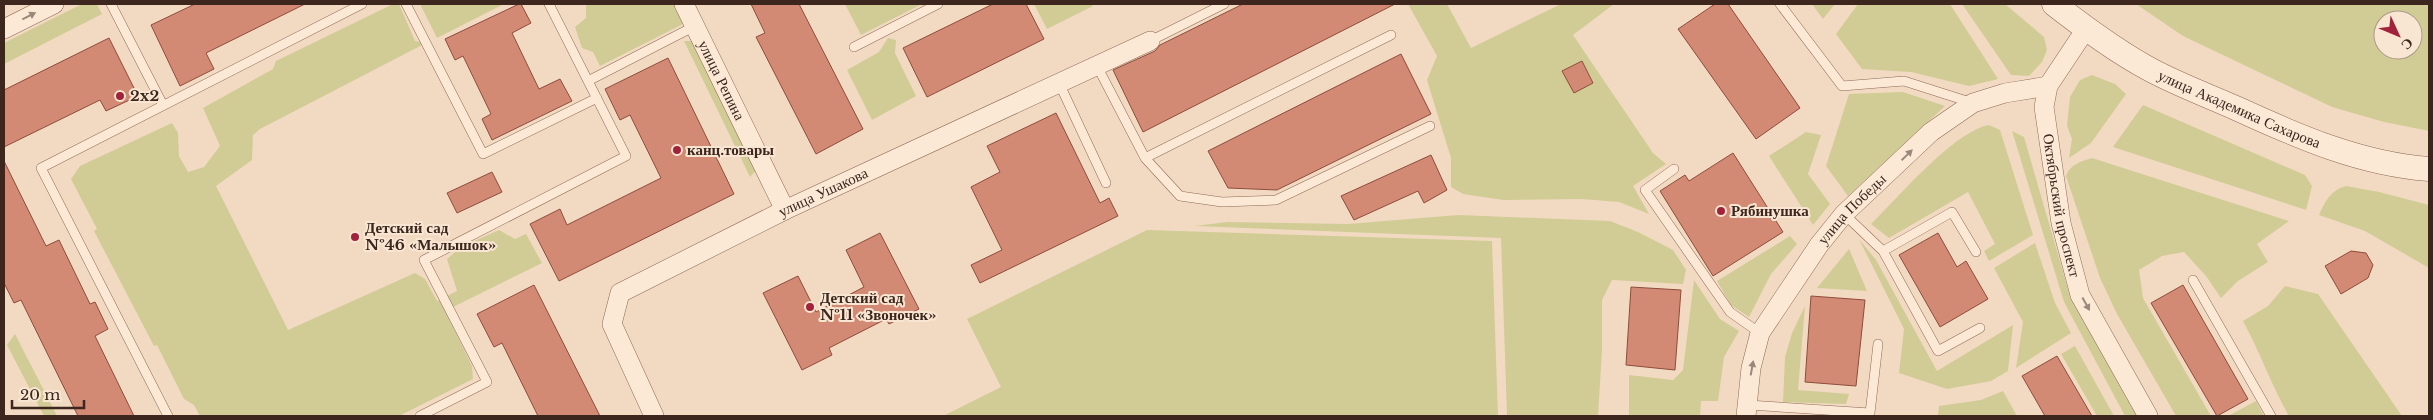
<svg xmlns="http://www.w3.org/2000/svg" width="2433" height="420" font-family="'Libre Baskerville',serif">
	<rect width="100%" height="100%" fill="#f2dac2"/>
	<path fill="#d1cc95" fill-rule="evenodd" d="M82 4H97L102 14 4 64V43Z
		M393 4H399L415 41 426 43 260 129 253 135 252 160 216 186 288 330 415 273 425 279 437 301 457 291 447 259 461 247 499 230 515 239 526 234 542 263 445 311 472 366 473 379 399 416H200L194 405 184 399 157 345 154 346 94 231 97 229 71 179 80 166 172 123 178 133 179 156 188 172 204 167 220 146 203 108 273 69 276 61Z
		M420 4H504L437 38Z
		M586 4H675L685 23 600 66 593 52 582 48 575 27 586 18Z
		M845 4H922L861 35Z
		M1034 4H1092L1093 6 1047 29Z
		M1408 4H1447L1471 48 1561 4H1614L1573 35 1653 153 1666 164 1633 186 1649 214 1619 202 1581 199 1503 200 1463 194 1451 187V158L1427 80 1437 56Z
		M1812 4H1835L1823 19Z
		M1858 4H1950L1998 79 1969 86 1911 72 1862 69 1836 34Z
		M1962 4H2005L2044 37 2047 50 2042 62 2029 76 2011 75Z
		M2136 4H2429V131L2384 122 2332 107 2183 36ZM2383 20H2413V50H2383Z
		M888 38 896 40 895 53 916 96 872 120 847 70 879 52Z
		M684 41H693L758 168 750 177Z
		M2092 75 2115 84 2126 94 2091 143 2069 158 2072 139 2067 126 2070 97 2080 80Z
		M1903 92 1945 106 1848 196 1826 166 1849 94Z
		M2143 105 2305 175 2312 186 2306 210 2113 147Z
		M1989 125 2000 130 2033 235 1989 261 1984 251 1995 244 1968 192 1889 238 1871 224C1898 198 1954 131 1989 125Z
		M2012 131 2024 137 2070 296 2137 416H2125L2064 302Z
		M1806 132 1821 135 1808 174 1830 204 1813 225 1769 156Z
		M2092 158 2289 221 2257 244 2268 262 2238 281 2221 298 2206 276 2184 252 2162 256 2139 270 2143 298 2211 416H2176L2117 314 2100 278 2066 176C2069 165 2082 161 2092 158Z
		M2346 186 2379 192 2429 205V268L2365 231 2319 215C2325 201 2331 190 2346 186Z
		M1458 215 1610 221 1638 232 1673 250 1686 270 1683 284 1612 280 1602 300V350L1598 416H1507L1501 238 1195 226 1227 222 1348 224Z
		M1147 230 1492 241 1498 416H943L1001 387 967 319Z
		M1790 236 1797 244 1771 274 1749 317 1731 305 1717 281Z
		M1859 239 1876 260 1937 371 2013 325 2008 371 1991 381 1947 389 1899 373 1904 329Z
		M2035 243 2055 303 2071 333 2016 368 2023 322 1994 268Z
		M1849 249 1867 291 1817 288Z
		M1694 280 1720 319 1739 331 1724 357 1718 401H1701L1700 416H1629V375L1673 380 1683 370Z
		M2285 286 2318 294 2402 416H2289C2271 385 2260 352 2243 321L2268 306Z
		M1805 306 1798 390 1849 394 1846 404 1783 402 1785 357 1792 333Z
		M15 334 57 416H44L7 345Z
		M2075 346 2114 416H2097L2061 354Z
		M2003 391 2017 416H1938L1939 406 1981 400Z
		M2256 401 2264 416H2228Z"/>
	<path fill="#d38a74" stroke="#8e4c3b" d="M195 4H305L206 53 214 69 180 86 151 25Z
		M519 4H521L531 23 512 33 539 89 560 79 572 101 492 140 482 119 491 114 463 56 455 60 445 39Z
		M751 4H799L863 129 816 154 756 37 765 33Z
		M993 4H1026L1044 39 927 97 903 48Z
		M1243 4H1395L1143 132 1113 70 1155 51 1160 45Z
		M1715 4H1728L1800 108 1756 139 1678 29Z
		M109 38 138 96 106 111 100 100 4 147V90Z
		M1401 54 1431 114 1277 190 1228 188 1208 151Z
		M668 58 734 194 559 281 530 224 560 209 567 225 661 178 630 115 620 120 605 89Z
		M1582 61 1593 83 1574 93 1562 71Z
		M1056 113 1100 203 1109 198 1118 216 980 283 971 265 1002 250 971 187 1000 172 987 146Z
		M1733 153 1783 232 1713 276 1660 191 1685 175 1689 181Z
		M1431 155 1447 190 1424 203 1418 191 1354 220 1341 196Z
		M4 161 46 246 59 240 90 304 95 302 108 329 95 336 134 416H78L21 300 14 303 4 283Z
		M492 172 502 192 457 213 447 193Z
		M880 233 919 309 889 324 886 319 829 348 832 355 802 370 763 293 798 276 816 312 864 287 846 250Z
		M1938 233 1957 267 1966 261 1988 299 1940 327 1899 255Z
		M2351 251 2366 253 2373 265 2368 278 2341 294 2325 266Z
		M534 285 600 416H538L502 343 494 347 477 314Z
		M2183 285 2248 399 2217 416 2151 303Z
		M1631 287 1681 290 1675 370 1626 365Z
		M1811 296 1865 300 1856 386 1805 382Z
		M2057 356 2092 416H2045L2022 376Z"/>
	<g fill="none" stroke-linecap="round" stroke-linejoin="round">
		<defs>
			<path id="service" d="M111 4 163 105
				M406 4 483 154 597 98
				M1780 4 1842 86 1904 81 1973 103
				M1150 41 1224 4
				M854 47 938 4
				M1097 66 1145 158 1180 196 1222 202 1276 200 1430 126
				M588 81 695 26
				M1059 83 1106 183
				M1145 158 1391 35
				M1674 169 1645 190 1730 312 1760 333
				M1844 214 1883 251 1938 351 1980 328
				M1883 251 1952 212 1976 252
				M2193 280 2271 416
				M1748 405 1870 413 1878 344
				M168 416 41 168 362 4
				M420 416 487 382 424 260 626 156 549 4"/>
			<g id="minor">
				<path id="s1" d="M684 4 785 210"/>
				<path d="M4 29 54 4"/>
				<path id="s2" d="M2086 29 2048 86 2044 107 2061 223 2080 295 2148 416"/>
				<path id="s3" d="M654 416 612 324 620 293 785 210 1150 41"/>
				<path id="s4" d="M1746 416 1751 368 1760 333 1819 245 1844 214 1931 132 1973 103 2005 93 2048 86"/>
			</g>
			<g id="tertiary">
				<path id="s5" d="M2054 4C2085 28 2117 52 2151 70 2179 85 2209 96 2238 109 2299 137 2361 164 2429 169"/>
			</g>
		</defs>
		<use href="#service" stroke="#8d6a57" stroke-width="10"/>
		<use href="#minor" stroke="#8d6a57" stroke-width="20"/>
		<use href="#tertiary" stroke="#8d6a57" stroke-width="25"/>
		<use href="#service" stroke="#fbe9d6" stroke-width="9"/>
		<use href="#minor" stroke="#fbe9d6" stroke-width="19"/>
		<use href="#tertiary" stroke="#fbe9d6" stroke-width="24"/>
	</g>
	<defs><path id="oneway-solid" d="M-6-.8H1V-3.2L6.5 0L1 3.2V.8H-6Z" transform="scale(1.25)"/></defs>
	<g fill="#9c887a">
		<use href="#oneway-solid" transform="translate(29 16) rotate(-27)"/>
		<use href="#oneway-solid" transform="translate(1907 155) rotate(-44)"/>
		<use href="#oneway-solid" transform="translate(2086 304) rotate(61)"/>
		<use href="#oneway-solid" transform="translate(1752 368) rotate(-80)"/>
	</g>
	<g fill="#a1223b" stroke="#f8e6d2" stroke-width="2">
		<circle cx="120" cy="96" r="5"/>
		<circle cx="677" cy="150" r="5"/>
		<circle cx="1721" cy="211" r="5"/>
		<circle cx="355" cy="237" r="5"/>
		<circle cx="810" cy="307" r="5"/>
	</g>
	<g text-anchor="middle" stroke-width="4" stroke-linejoin="round" paint-order="stroke">
		<g font-size="15" fill="#3c261d" stroke="#f8e6d2">
			<text dy="5" stroke="none"><textPath href="#s1" startOffset="85">улица Репина</textPath></text>
			<text dy="5" stroke="none"><textPath href="#s5" startOffset="214">улица Академика Сахарова</textPath></text>
			<text dy="5" stroke="none"><textPath href="#s3" startOffset="360">улица Ушакова</textPath></text>
			<text dy="5" stroke="none"><textPath href="#s2" startOffset="190">Октябрьский проспект</textPath></text>
			<text dy="5" stroke="none"><textPath href="#s4" startOffset="239">улица Победы</textPath></text>
		</g>
		<g font-size="15" font-weight="bold" fill="#3c261d" stroke="#f8e6d2" text-anchor="start">
			<text x="130" y="101">2x2</text>
			<text x="687" y="155">канц.товары</text>
			<text x="1731" y="216">Рябинушка</text>
			<text x="365" y="233">Детский сад<tspan x="365" dy="17">№46 «Малышок»</tspan></text>
			<text x="820" y="303">Детский сад<tspan x="820" dy="17">№11 «Звоночек»</tspan></text>
		</g>
	</g>
	<rect width="2433" height="420" fill="none" stroke="#3c261d" stroke-width="10"/>
	<g transform="translate(2398 35) rotate(134)"><circle r="24" fill="#f8e6d2" stroke="#ad998a"/>
	<path d="M0-4L9 19L0 12L-9 19Z" fill="#a1223b"/>
	<text y="-8" font-size="14" font-weight="bold" text-anchor="middle" fill="#3c261d">С</text>
	</g>
	<path d="M12 400v8h72v-8" fill="none" stroke="#3c261d" stroke-width="2.5"/>
	<text x="20" y="400" font-size="15" fill="#3c261d" stroke="#f8e6d2" stroke-width="4" paint-order="stroke">20 m</text>
</svg>
